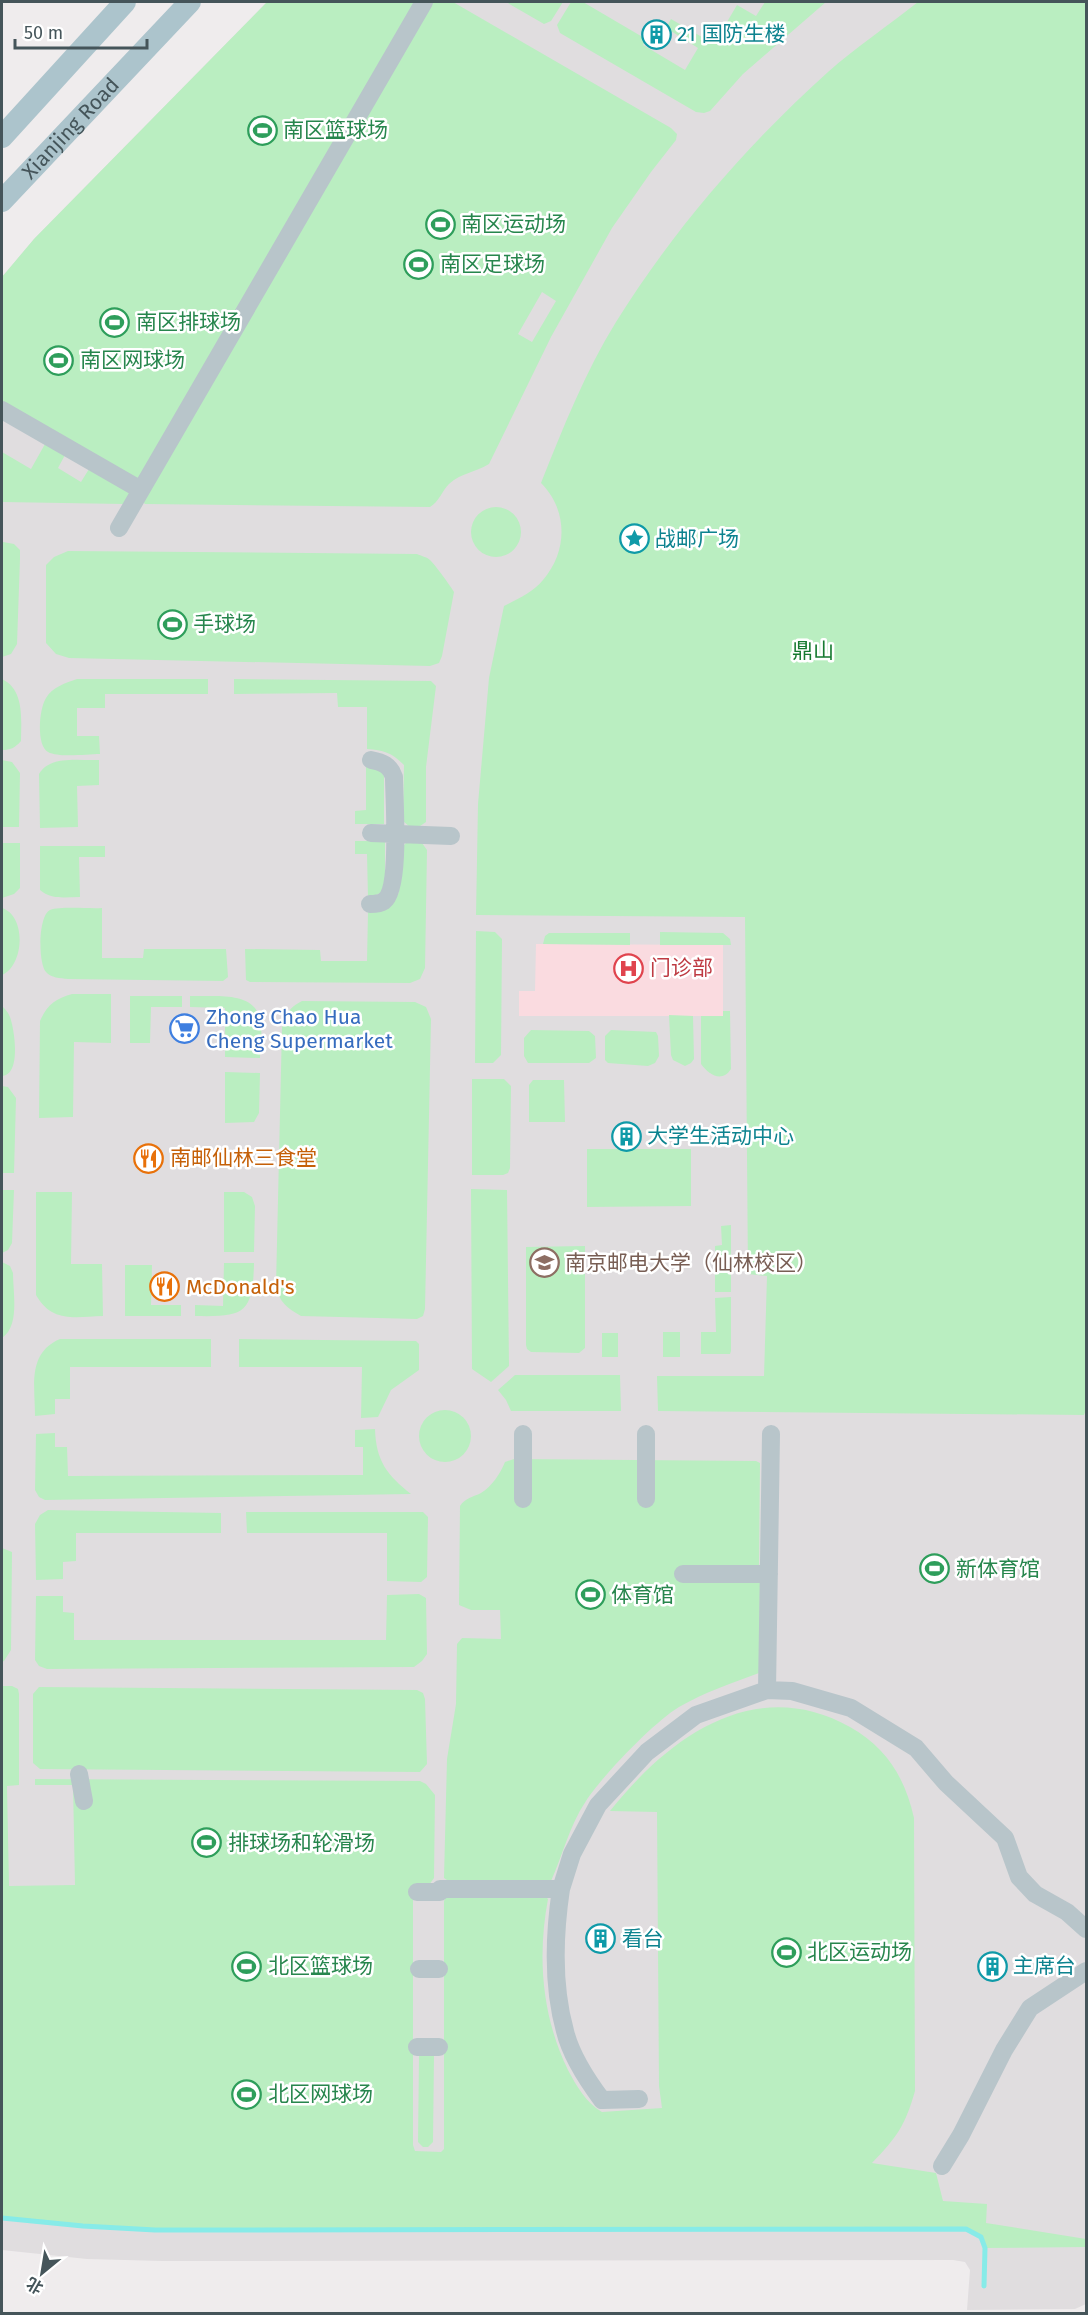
<svg xmlns="http://www.w3.org/2000/svg" width="1088" height="2315" font-family="'Fira Sans','Noto Sans SC',sans-serif">
	<rect width="100%" height="100%" fill="#efeced"/>
	<path fill="#e0dddf" d="M267 2H1086V2304L1075 2309 967 2310 970 2270 965 2262 953 2260 162 2261 87 2259 2 2250V277L34 239Z"/>
	<path fill="#fadbe0" d="M536 944 723 945V1016H519V991H535Z"/>
	<path fill="#baeec1" fill-rule="evenodd" d="M267 2H418L138 481 2 403V277L34 239Z
		M429 2H453L671 128 677 134 676 140 651 172 612 228 551 337 489 464C476 472 461 473 449 484 442 491 439 502 430 507L145 504 143 502ZM542 292 556 301 532 342 518 334Z
		M506 2H563L551 21 544 24Z
		M571 2H583L646 39 643 45 685 70 698 48 666 28 671 19 714 44 737 5 756 16 765 2H826L743 74 710 111 704 113 696 112 560 33 557 25Z
		M918 2H1086V1410L1084 1415 658 1411 657 1376H764L767 1276 748 1274 745 917 476 915 478 804 489 678 504 606C518 599 533 592 543 580 568 551 568 510 541 483 563 428 585 372 616 322 674 229 747 145 828 72 856 47 888 26 918 2Z
		M45 444 65 455 58 468 81 482 89 469 131 492 124 504 2 502V452L31 469Z
		M471 532a25 25 0 1 1 50 0a25 25 0 1 1-50 0Z
		M3 542 14 544 20 550V559L17 644 11 654 2 657Z
		M68 551 417 554C421 556 427 557 430 560 436 566 450 585 454 592L442 656 439 663 430 666 69 658 56 654 46 643V565L54 557Z
		M2 679C25 690 21 720 21 741 15 748 10 750 2 750Z
		M77 679H208V694H105V708H77V736H99L100 754C87 754 59 758 48 752 36 745 39 709 46 698 52 687 66 683 77 679Z
		M234 679 431 681 436 686 426 767V822L417 828 410 827 403 821 404 765C392 753 384 750 367 749V707H338L337 693 234 694Z
		M2 760 12 762 20 773 19 827H2Z
		M99 760V785L77 786 78 827 40 828 39 774C50 755 79 761 99 760Z
		M366 765 379 769 384 776V824H355V811L366 810Z
		M355 841H385V882L383 892 368 898 367 854H355Z
		M407 842 422 843 427 850 425 968 420 979 410 983 250 982 246 980 245 949 320 950 321 961H367L368 912 395 900 399 892 402 847Z
		M2 843H20V888L14 894 2 898Z
		M40 846H105V857H79L80 897C65 897 51 900 40 890Z
		M2 908C27 916 24 966 2 975Z
		M102 908V958H143L144 949H226L228 977 223 981 68 979C60 978 51 978 46 972 38 963 38 916 50 910 61 906 90 909 102 908Z
		M476 931 495 932 502 939 501 1055 493 1063H475Z
		M660 932 723 933 730 939 731 945H660Z
		M549 933H630V945L543 944 545 936Z
		M72 994H111V1043L74 1042 73 1117 39 1118 40 1021C47 1005 55 999 72 994Z
		M130 996H182V1007H151L150 1043H130Z
		M190 996C213 997 254 990 260 1019 263 1031 260 1046 260 1058L225 1057V1008L190 1007Z
		M302 1001 415 1002 426 1007 431 1019 425 1309 423 1316 417 1319 301 1316C287 1308 279 1302 276 1286L282 1027C286 1013 290 1007 302 1001Z
		M2 1006C5 1009 8 1012 10 1017 15 1031 21 1075 2 1076Z
		M723 1011H730L731 1069C722 1083 709 1075 701 1064V1016H723Z
		M669 1015 693 1016 694 1059 691 1063 685 1066 673 1060 671 1055Z
		M531 1030 589 1031 595 1036 596 1058 589 1063H528L524 1056V1038Z
		M611 1030 656 1032 658 1036 659 1056 655 1063 648 1066 608 1063 605 1060V1036Z
		M225 1072 260 1073 259 1113 254 1122 225 1123Z
		M472 1079H504L511 1086 510 1168 508 1173 503 1175H472Z
		M533 1080H564L565 1122H529V1085Z
		M2 1086 8 1087 16 1098 14 1173H2Z
		M587 1149H691V1206L587 1207Z
		M471 1189 507 1190 509 1366 491 1382 472 1369Z
		M2 1190H14L12 1243 8 1250 2 1253Z
		M36 1192H72L71 1264H102L103 1316C74 1317 52 1323 36 1295Z
		M224 1192H244L252 1197 255 1206 254 1252H224Z
		M731 1225V1292H715V1246L722 1245 721 1226Z
		M585 1246V1348L579 1353 531 1352 527 1349 526 1345V1247Z
		M2 1262 10 1266 13 1273C13 1293 20 1326 2 1338Z
		M224 1263H254C253 1314 244 1317 195 1316V1305L223 1306Z
		M125 1265H152L151 1305H181V1316H125Z
		M731 1297V1351L730 1354H701V1332H716L715 1298Z
		M663 1332H680V1357H663Z
		M602 1333H618V1357H602Z
		M60 1339H211V1367H70V1399H55V1414L35 1416C35 1386 27 1353 60 1339Z
		M239 1339 416 1341 419 1344V1370L391 1390 378 1417 361 1418 362 1367H239Z
		M515 1375H620L621 1411H511L506 1400 498 1390Z
		M419 1436a26 26 0 1 1 52 0a26 26 0 1 1-52 0Z
		M375 1429C376 1461 387 1475 411 1494L45 1500 39 1497 35 1490 36 1434 55 1433V1447H67L68 1476 363 1475V1447H355V1430Z
		M514 1459 756 1461 760 1463 759 1566 756 1580 760 1583 759 1673C732 1683 705 1692 679 1707 654 1722 602 1776 586 1801 569 1826 563 1855 551 1881L447 1880 444 1878 447 1759 456 1704 457 1644 462 1638 501 1639 500 1610H471L459 1605 460 1506C465 1498 473 1497 481 1493 492 1486 500 1474 505 1462Z
		M48 1510 221 1513V1533H76V1561L63 1562V1579L36 1580 35 1524 40 1515Z
		M246 1512H423L428 1517 427 1577 421 1582 387 1581V1533H247Z
		M2 1548 12 1552 11 1650 4 1661 2 1662Z
		M419 1594 426 1598 427 1654 422 1661 414 1667 47 1669 39 1666 35 1660 36 1596H63V1612L74 1613V1640H386L387 1595Z
		M2 1686H12L18 1689 19 1694V1785L7 1786 9 1886 75 1885 73 1785H35V1779L420 1781 426 1784 435 1795 434 1878 429 1885H413V2145L415 2151 441 2152 444 2149V1901L446 1897H546L548 1899C537 1957 542 2017 568 2070 576 2085 586 2103 602 2112L662 2108 659 2086 657 1812 610 1811C669 1737 755 1674 850 1727 887 1748 905 1778 914 1818L915 2091C905 2126 897 2137 872 2163L936 2173 943 2201 987 2204 986 2223 1086 2239V2247L985 2248 981 2237 966 2229 155 2230 83 2226 2 2218Z
		M39 1687 417 1690 423 1693 425 1699 427 1764 420 1772 40 1769 33 1763V1694Z
		M429 2051 434 2056 433 2142 428 2147H423L418 2142 419 2056Z"/>
	<g fill="none" stroke-linecap="round" stroke-linejoin="round">
		<path stroke="#87ebe8" stroke-width="5" d="M2 2218 83 2226 155 2230 966 2229 981 2237 985 2248 984 2286"/>
		<path stroke="#b8c5ca" stroke-width="18" d="M2 410 141 490
			M119 528 424 2
			M371 833 451 836
			M370 904C374 904 381 903 384 901 401 889 394 799 394 777 390 765 382 762 371 760
			M523 1434V1499
			M646 1434V1499
			M683 1574H769
			M767 1690 792 1691 851 1708 916 1748 946 1783 1005 1838 1019 1877 1035 1894 1067 1912 1086 1929
			M79 1774 84 1801
			M440 1889H561L572 1854 598 1805 647 1752 696 1715 767 1690 771 1434
			M561 1889C554 1936 552 1984 565 2031 571 2056 587 2080 602 2100L639 2099
			M417 1892H440
			M419 1969H439
			M417 2047H439
			M942 2166 961 2135 1004 2050 1030 2008 1086 1971"/>
		<g stroke="#acc4cc" stroke-width="22">
			<path d="M2 137 125 2"/>
			<path id="s1" d="M2 201 190 2"/>
		</g>
	</g>
	<defs>
		<symbol id="building-ring" viewBox="-11 -11 22 22"><circle r="9.5" fill="#fff" stroke="#0f9aa8" stroke-width="1.5"/><path d="M-4-6H4V6H1V3H-1V6H-4ZM-2.5-4.3h1.7v1.8h-1.7ZM.8-4.3h1.7v1.8H.8ZM-2.5-1h1.7V.8h-1.7ZM.8-1h1.7V.8H.8Z" fill="#0f9aa8"/></symbol>
		<symbol id="stadium-ring" viewBox="-11 -11 22 22"><circle r="9.5" fill="#fff" stroke="#2e9e5b" stroke-width="1.5"/><path d="M0-5a6.5 5 0 1 0 0 10a6.5 5 0 1 0 0-10ZM-3.5-1.8h7v3.6h-7Z" fill="#2e9e5b"/></symbol>
		<symbol id="sight-ring" viewBox="-11 -11 22 22"><circle r="9.5" fill="#fff" stroke="#0f9aa8" stroke-width="1.5"/><path d="M0-6L1.8-2.2L6-1.7L2.9 1.2L3.7 5.4L0 3.3L-3.7 5.4L-2.9 1.2L-6-1.7L-1.8-2.2Z" fill="#0f9aa8"/></symbol>
		<symbol id="hospital-ring" viewBox="-11 -11 22 22"><circle r="9.5" fill="#fff" stroke="#e0444e" stroke-width="1.5"/><path d="M-5-5h3v3.5h4V-5h3V5h-3V1.5h-4V5h-3Z" fill="#e0444e"/></symbol>
		<symbol id="supermarket-ring" viewBox="-11 -11 22 22"><circle r="9.5" fill="#fff" stroke="#3f7fe0" stroke-width="1.5"/><path d="M-6-5.5h2.5l.6 2H6L4.5 2H-2.5L-4.4-4H-6ZM-1.5 3.2a1.3 1.3 0 1 0 .1 0ZM3 3.2a1.3 1.3 0 1 0 .1 0Z" fill="#3f7fe0"/></symbol>
		<symbol id="restaurant-ring" viewBox="-11 -11 22 22"><circle r="9.5" fill="#fff" stroke="#e8710a" stroke-width="1.5"/><path d="M-5-6h1v4h1v-4h1v4h1v-4h1v5L-1.5 .5V6h-2V.5L-5-1ZM5-6V6H3V1.5H1.5Q1.5-4 5-6Z" fill="#e8710a"/></symbol>
		<symbol id="university-ring" viewBox="-11 -11 22 22"><circle r="9.5" fill="#fff" stroke="#8d6e63" stroke-width="1.5"/><path d="M0-5L7-2L0 1L-7-2ZM-4 1L0 2.5L4 1V4Q0 6-4 4Z" fill="#8d6e63"/></symbol>
	</defs>
	<g fill-rule="evenodd">
		<use href="#building-ring" x="640" y="18" width="33" height="33"/>
		<use href="#stadium-ring" x="246" y="114" width="33" height="33"/>
		<use href="#stadium-ring" x="424" y="208" width="33" height="33"/>
		<use href="#stadium-ring" x="402" y="248" width="33" height="33"/>
		<use href="#stadium-ring" x="98" y="306" width="33" height="33"/>
		<use href="#stadium-ring" x="42" y="344" width="33" height="33"/>
		<use href="#sight-ring" x="618" y="522" width="33" height="33"/>
		<use href="#stadium-ring" x="156" y="608" width="33" height="33"/>
		<use href="#hospital-ring" x="612" y="952" width="33" height="33"/>
		<use href="#supermarket-ring" x="168" y="1012" width="33" height="33"/>
		<use href="#building-ring" x="610" y="1120" width="33" height="33"/>
		<use href="#restaurant-ring" x="132" y="1142" width="33" height="33"/>
		<use href="#university-ring" x="528" y="1246" width="33" height="33"/>
		<use href="#restaurant-ring" x="148" y="1270" width="33" height="33"/>
		<use href="#stadium-ring" x="918" y="1552" width="33" height="33"/>
		<use href="#stadium-ring" x="574" y="1578" width="33" height="33"/>
		<use href="#stadium-ring" x="190" y="1826" width="33" height="33"/>
		<use href="#building-ring" x="584" y="1922" width="33" height="33"/>
		<use href="#stadium-ring" x="770" y="1936" width="33" height="33"/>
		<use href="#stadium-ring" x="230" y="1950" width="33" height="33"/>
		<use href="#building-ring" x="976" y="1950" width="33" height="33"/>
		<use href="#stadium-ring" x="230" y="2078" width="33" height="33"/>
	</g>
	<g text-anchor="middle" stroke-width="5" stroke-linejoin="round" paint-order="stroke">
		<g font-size="21" fill="#0d838f" stroke="#fff" text-anchor="start">
			<text x="677" y="41">21 国防生楼</text>
			<text x="655" y="546">战邮广场</text>
			<text x="647" y="1143">大学生活动中心</text>
			<text x="622" y="1946">看台</text>
			<text x="1013" y="1973">主席台</text>
		</g>
		<g font-size="21" fill="#45555a" stroke="#fff">
			<text dy="7" stroke="none"><textPath href="#s1" startOffset="100">Xianjing Road</textPath></text>
		</g>
		<g font-size="21" fill="#27864d" stroke="#fff" text-anchor="start">
			<text x="283" y="137">南区篮球场</text>
			<text x="461" y="231">南区运动场</text>
			<text x="440" y="271">南区足球场</text>
			<text x="136" y="329">南区排球场</text>
			<text x="80" y="367">南区网球场</text>
			<text x="193" y="631">手球场</text>
			<text x="956" y="1576">新体育馆</text>
			<text x="611" y="1602">体育馆</text>
			<text x="228" y="1850">排球场和轮滑场</text>
			<text x="807" y="1959">北区运动场</text>
			<text x="268" y="1973">北区篮球场</text>
			<text x="268" y="2101">北区网球场</text>
		</g>
		<g font-size="21" fill="#177a31" stroke="#fff">
			<text x="813" y="658">鼎山</text>
		</g>
		<g font-size="21" fill="#be3a42" stroke="#fff" text-anchor="start">
			<text x="650" y="975">门诊部</text>
		</g>
		<g font-size="21" fill="#366cbe" stroke="#fff" text-anchor="start">
			<text x="206" y="1024">Zhong Chao Hua<tspan x="206" dy="24">Cheng Supermarket</tspan></text>
		</g>
		<g font-size="21" fill="#c56008" stroke="#fff" text-anchor="start">
			<text x="170" y="1165">南邮仙林三食堂</text>
			<text x="186" y="1294">McDonald's</text>
		</g>
		<g font-size="21" fill="#785e54" stroke="#fff" text-anchor="start">
			<text x="565" y="1270">南京邮电大学（仙林校区）</text>
		</g>
	</g>
	<rect width="1088" height="2315" fill="none" stroke="#45555a" stroke-width="6"/>
	<g transform="translate(42 2273) rotate(210)" stroke="#ffffff" stroke-width="4.5" paint-order="stroke">
	<path d="M0-4.5L10 22L0 15L-10 22Z" fill="#45555a"/>
	<text y="-9" font-size="16" font-weight="bold" text-anchor="middle" fill="#45555a">北</text>
	</g>
	<path d="M15 39v9h132v-9" fill="none" stroke="#45555a" stroke-width="3"/>
	<text x="24" y="39" font-size="18" fill="#45555a" stroke="#ffffff" stroke-width="4.5" paint-order="stroke">50 m</text>
</svg>
